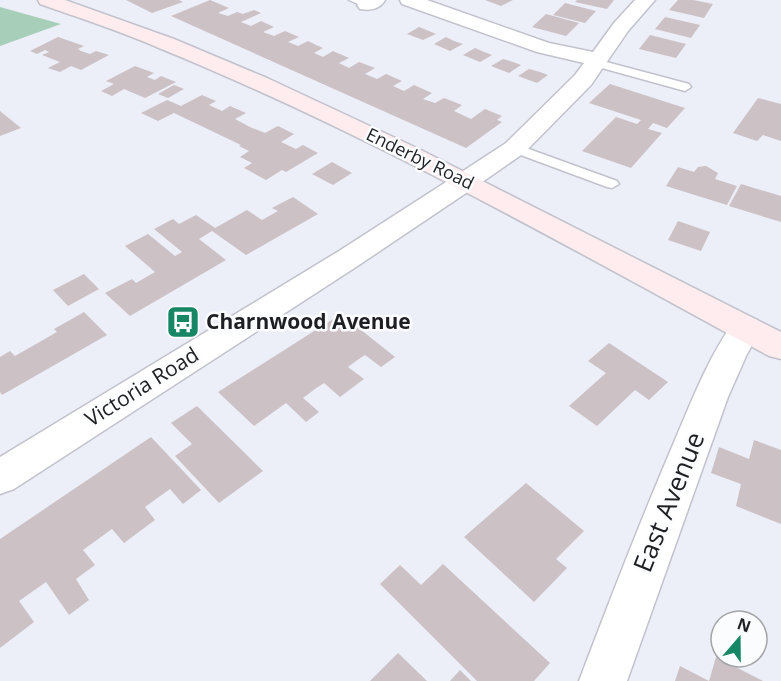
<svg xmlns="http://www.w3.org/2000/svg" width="781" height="681" font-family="'Open Sans',sans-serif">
	<rect width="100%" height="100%" fill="#eceef8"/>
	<path fill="#a7ceb8" d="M0 7 61 24 0 46Z"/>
	<path fill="#ccc1c5" d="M126 0H179L183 2 152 13Z
		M210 0 229 8 218 13 228 16 237 12 243 14 254 10 261 13 241 22 251 26 261 21 274 27 263 32 274 36 285 31 299 37 288 42 298 46 308 41 316 45 323 48 314 53 323 57 333 51 349 58 339 63 349 68 359 62 375 68 365 74 377 79 386 74 402 81 393 86 404 91 414 85 432 93 423 99 435 103 444 98 462 105 454 111 471 119 485 109 502 116 497 120 502 122 466 148 171 16Z
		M485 0H513L501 6Z
		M577 0H614L607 9 575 2Z
		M678 0H693L713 4 704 18 669 10Z
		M565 3 596 11 585 23 553 15Z
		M546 14 579 23 566 36 532 27Z
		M665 17 700 25 691 38 655 29Z
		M419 27 429 31 436 34 423 40 407 34Z
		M650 35 686 44 676 58 639 49Z
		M58 37 84 46 78 49 81 51 90 54 96 51 109 55 81 70 71 66 60 72 48 68 60 62 42 55 49 52 45 50 37 54 30 51Z
		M446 37 454 41 463 44 450 51 434 44Z
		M475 48 484 52 492 55 480 62 463 55Z
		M503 59 513 62 521 65 509 73 491 66Z
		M135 66 154 73 147 77 155 80 161 76 176 82 145 98 124 89 112 96 101 91 114 84 106 81Z
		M529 69 540 72 548 75 537 83 518 76Z
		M610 84 685 108 667 128 653 123 648 129 662 133 631 168 582 151 616 117 637 124 641 120 589 103Z
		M174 85 184 89 168 98 158 94Z
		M202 95 216 101 209 105 222 111 230 106 246 113 235 119 250 127 265 133 278 126 294 134 281 142 296 149 303 145 318 153 286 172 282 170 266 180 244 168 252 163 240 157 249 151 239 146 241 145 174 113 158 121 141 113 167 100 181 106Z
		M758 98 781 104V141L763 135 757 141 733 133Z
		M0 111 21 128 0 136Z
		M332 162 352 173 333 185 312 174Z
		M706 166 718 173 715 179 737 186 727 205 666 186 678 167 694 172 698 167Z
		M741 184 781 196V222L729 206Z
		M293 197 318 214 246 255 212 231 199 239 226 260 130 316 105 293 132 279 136 283 155 272 125 246 148 234 175 256 182 252 154 229 173 219 179 224 196 215 215 228 247 210 262 220 278 211 272 208Z
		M678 221 710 232 701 251 668 240Z
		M84 274 99 289 68 306 53 290Z
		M84 312 107 335 2 395 0 392V357L10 351 15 356 57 332 54 329Z
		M341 314 395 357 381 367 365 355 356 361 348 367 364 379 340 397 324 383 315 389 303 398 319 412 306 422 286 403 254 426 218 392Z
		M609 343 668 382 649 400 635 390 597 426 569 406 606 373 588 361Z
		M197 406 263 471 219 503 175 456 192 444 171 423Z
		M151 437 201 490 183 504 170 489 145 507 155 520 124 543 112 529 83 550 95 565 76 579 89 600 69 615 46 582 19 601 34 622 0 648V539Z
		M754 440 781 450V524L736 506 741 484 711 473 719 447 749 459Z
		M526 483 584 531 556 559 567 568 534 602 464 537Z
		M443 564 550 663 534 681H477L380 584 400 565 421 585Z
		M398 653 427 681H370Z
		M716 657 763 681H675L680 666 709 681Z
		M460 670 471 681H450Z"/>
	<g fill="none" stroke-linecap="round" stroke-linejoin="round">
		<defs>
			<path id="service" d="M349 0H363L372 5 367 8Z
				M595 59 689 84 691 87 685 91 591 65 589 63Z
				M515 144 617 181 619 184 612 188 607 187 510 151 508 148 510 145Z"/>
			<path id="minor" d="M362 0H385C380 9 370 11 360 9L357 5Z
				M400 0H427L549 43 593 52 614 23 635 0H655L628 31 591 85 524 153 475 187 466 189 457 187 453 181 457 175 506 143 575 75 584 63 537 52 402 4Z
				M746 316 757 320 762 328 747 354 728 397 627 681H579C609 602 639 524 672 447 691 403 707 359 735 320Z"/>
			<path id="tertiary" d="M466 173 475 175 479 181 475 187 359 265 14 489 0 494V457L339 251 457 175Z"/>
			<path id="secondary" d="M38 0H65L174 39 267 78 419 149 781 332V359L769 356C569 247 370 134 159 48 120 31 80 18 40 4Z"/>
		</defs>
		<use href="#service" stroke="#c0c2cc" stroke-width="3"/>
		<use href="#minor" stroke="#c0c2cc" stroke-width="3"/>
		<use href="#tertiary" stroke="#c0c2cc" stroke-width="3"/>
		<use href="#secondary" stroke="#c0c2cc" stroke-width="3"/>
		<use href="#service" fill="#fff" fill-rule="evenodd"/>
		<use href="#minor" fill="#fff" fill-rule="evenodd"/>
		<use href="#tertiary" fill="#fff" fill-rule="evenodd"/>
		<use href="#secondary" fill="#feecee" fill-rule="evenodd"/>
	</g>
	<defs>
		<symbol id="bus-square" viewBox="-11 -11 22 22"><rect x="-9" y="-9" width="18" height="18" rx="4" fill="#178665" stroke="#fbfcfe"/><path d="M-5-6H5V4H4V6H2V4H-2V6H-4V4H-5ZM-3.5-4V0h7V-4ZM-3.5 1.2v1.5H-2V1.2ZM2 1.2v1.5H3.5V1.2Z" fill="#fff"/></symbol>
	</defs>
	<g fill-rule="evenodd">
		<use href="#bus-square" x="164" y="303" width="38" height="38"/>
	</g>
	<g text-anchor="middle" stroke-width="5" stroke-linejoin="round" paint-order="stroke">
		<g font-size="18" fill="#1e1f23" stroke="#fbfcfe">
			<text transform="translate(420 159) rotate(26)" y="6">Enderby Road</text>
		</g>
		<g font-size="21" font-weight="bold" fill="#1e1f23" stroke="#fbfcfe" text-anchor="start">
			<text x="206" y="329">Charnwood Avenue</text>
		</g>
		<g font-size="21" fill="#1e1f23" stroke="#fbfcfe">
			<text transform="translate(142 387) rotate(-32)" y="7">Victoria Road</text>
		</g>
		<g font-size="26" fill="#1e1f23" stroke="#fbfcfe">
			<text transform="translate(669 502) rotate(-68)" y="9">East Avenue</text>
		</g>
	</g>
	<g transform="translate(739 639) rotate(20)"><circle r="28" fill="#fbfcfe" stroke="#a3a4a6" stroke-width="1.5"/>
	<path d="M0-4.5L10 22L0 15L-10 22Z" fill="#178665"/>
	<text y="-9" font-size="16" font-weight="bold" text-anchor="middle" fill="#1e1f23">N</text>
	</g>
</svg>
